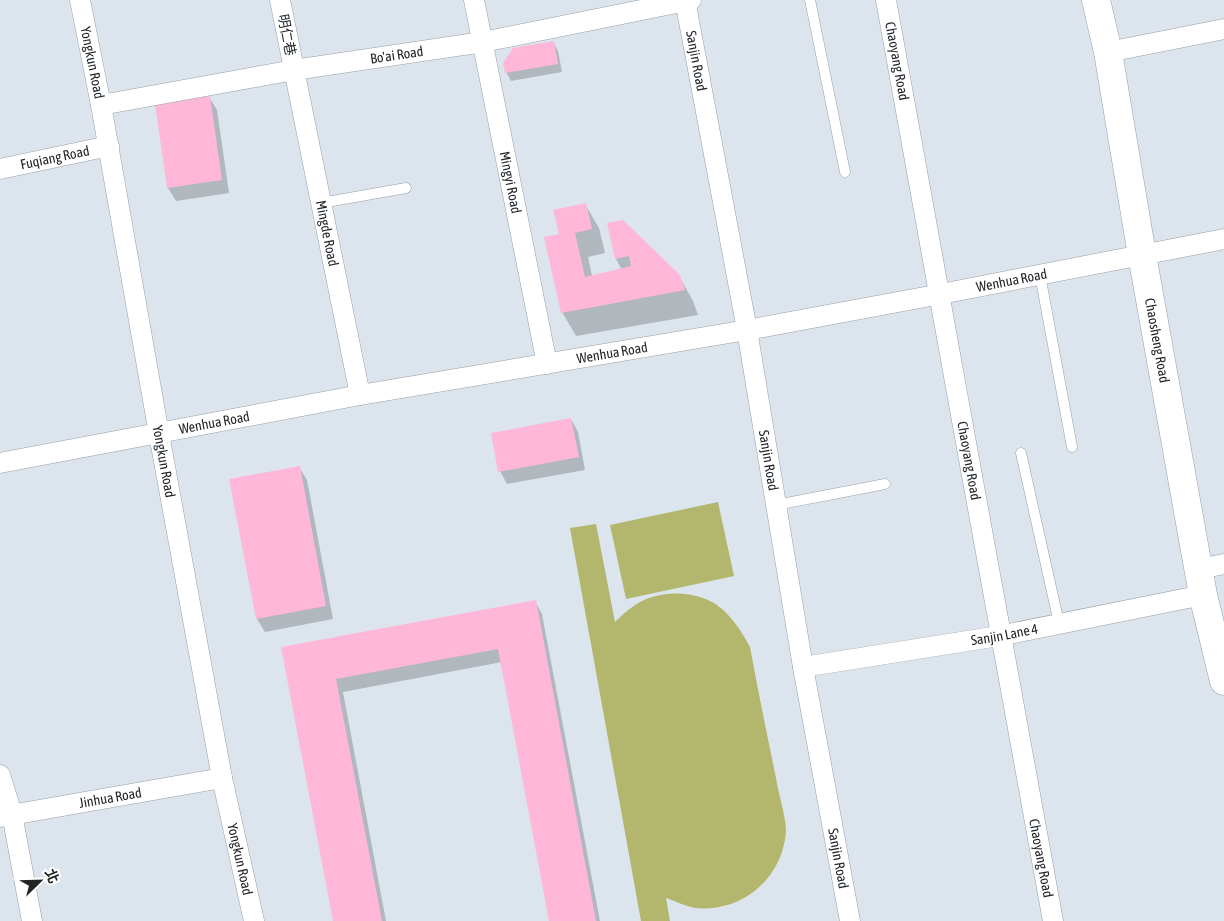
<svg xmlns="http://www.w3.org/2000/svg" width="1224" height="921" font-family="'Asap Condensed','Noto Sans TC',sans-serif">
	<rect width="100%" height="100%" fill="#dce5ed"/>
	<path fill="#b2b76d" d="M718 502 734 576 626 599 610 525Z
		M596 524 615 622C622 615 632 606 642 601 662 591 690 591 710 601 728 610 741 630 750 647 758 691 767 734 776 778 778 792 786 817 786 831 783 878 742 913 695 908 685 906 675 901 666 898L670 921H641L570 528Z"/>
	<path fill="#0003" d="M553 42 558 51 562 72 511 81 506 72Z
		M209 97 217 110 229 193 176 201 168 188Z
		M585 204 599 228 605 253 588 257 592 276 622 270 616 259 608 224 679 276 693 301 698 315 576 336 562 312 560 235Z
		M571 419 578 432 585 470 507 484 500 471Z
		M299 467 307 480 333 619 265 632 257 619Z
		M535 601 542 614 600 921H550L502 662 343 692 386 921H334L283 648Z"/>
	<path fill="#ffb7d8" d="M554 41 558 64 505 73 503 63 513 48Z
		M210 96 222 180 167 188 155 104Z
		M586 203 592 229 575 233 585 277 631 266 629 256 615 259 607 223 623 220 680 275 685 290 561 313 544 237 559 234 553 210Z
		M571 418 579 457 498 472 491 433Z
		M300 466 326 606 256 619 229 479Z
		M536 600 596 921H549L498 649 336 679 382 921H333L281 647Z"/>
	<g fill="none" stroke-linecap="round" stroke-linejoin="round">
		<defs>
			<path id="service" d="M810 0 845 172
				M321 203 406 188
				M1040 275 1072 447
				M1021 453 1059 623
				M776 505 885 484"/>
			<g id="minor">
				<path id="s1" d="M80 0 101 105 159 434 222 778 254 921"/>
				<path id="s2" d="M280 0 360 395"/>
				<path id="s3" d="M474 0 547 364"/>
				<path id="s4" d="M685 0 747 330 803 667 850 921"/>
				<path id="s5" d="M886 0C943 307 995 614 1053 921"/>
				<path d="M1108 52 1224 29"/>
				<path id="s6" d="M101 105 294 70 483 42 691 0"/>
				<path id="s7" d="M0 169 109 146"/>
				<path id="s8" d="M0 463 360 395 747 330 941 294 1224 239"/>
				<path d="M1199 569 1224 564"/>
				<path id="s9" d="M803 667 999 636 1203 595"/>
				<path d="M0 775 12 814 32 921"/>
				<path id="s10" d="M0 817 222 778"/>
			</g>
			<g id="secondary">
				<path id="s11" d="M1096 0 1108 52 1142 255 1203 595 1224 681"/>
			</g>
		</defs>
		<use href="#service" stroke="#979fa7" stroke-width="11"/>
		<use href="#minor" stroke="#979fa7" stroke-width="21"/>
		<use href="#secondary" stroke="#979fa7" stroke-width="29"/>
		<use href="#service" stroke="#fff" stroke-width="10"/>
		<use href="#minor" stroke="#fff" stroke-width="20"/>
		<use href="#secondary" stroke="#fff" stroke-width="28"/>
	</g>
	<g text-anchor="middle" stroke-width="4" stroke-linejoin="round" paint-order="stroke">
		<g font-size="14" fill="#222528" stroke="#fff">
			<text transform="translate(287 35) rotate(79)" y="5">明仁巷</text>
			<text dy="5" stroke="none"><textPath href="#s6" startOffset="300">Bo'ai Road</textPath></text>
			<text dy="5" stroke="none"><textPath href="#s1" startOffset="64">Yongkun Road</textPath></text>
			<text dy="5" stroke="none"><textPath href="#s4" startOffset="62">Sanjin Road</textPath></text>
			<text dy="5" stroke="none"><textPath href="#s5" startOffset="62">Chaoyang Road</textPath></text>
			<text dy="5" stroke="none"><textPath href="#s7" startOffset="56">Fuqiang Road</textPath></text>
			<text dy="5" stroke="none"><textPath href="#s3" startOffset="186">Mingyi Road</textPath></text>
			<text dy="5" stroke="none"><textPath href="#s2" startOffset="238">Mingde Road</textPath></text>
			<text dy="5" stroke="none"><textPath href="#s8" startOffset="1028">Wenhua Road</textPath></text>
			<text dy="5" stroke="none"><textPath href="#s11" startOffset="346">Chaosheng Road</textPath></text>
			<text dy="5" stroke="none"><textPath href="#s8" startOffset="622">Wenhua Road</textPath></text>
			<text dy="5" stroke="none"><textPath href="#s8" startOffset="218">Wenhua Road</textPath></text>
			<text dy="5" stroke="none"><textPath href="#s4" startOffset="468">Sanjin Road</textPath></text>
			<text dy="5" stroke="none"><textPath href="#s1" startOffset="469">Yongkun Road</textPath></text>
			<text dy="5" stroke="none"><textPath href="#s5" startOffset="468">Chaoyang Road</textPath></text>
			<text dy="5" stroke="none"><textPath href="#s9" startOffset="204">Sanjin Lane 4</textPath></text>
			<text dy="5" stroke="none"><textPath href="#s10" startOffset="112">Jinhua Road</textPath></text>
			<text dy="5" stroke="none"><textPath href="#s1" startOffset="874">Yongkun Road</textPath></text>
			<text dy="5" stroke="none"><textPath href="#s4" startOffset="872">Sanjin Road</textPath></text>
			<text dy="5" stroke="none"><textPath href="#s5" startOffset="872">Chaoyang Road</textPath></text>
		</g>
	</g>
	<g transform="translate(40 881) rotate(67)" stroke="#ffffff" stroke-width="4" paint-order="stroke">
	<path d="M0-4L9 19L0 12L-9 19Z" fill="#222528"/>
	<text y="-8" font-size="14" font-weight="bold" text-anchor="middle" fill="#222528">北</text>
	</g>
</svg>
